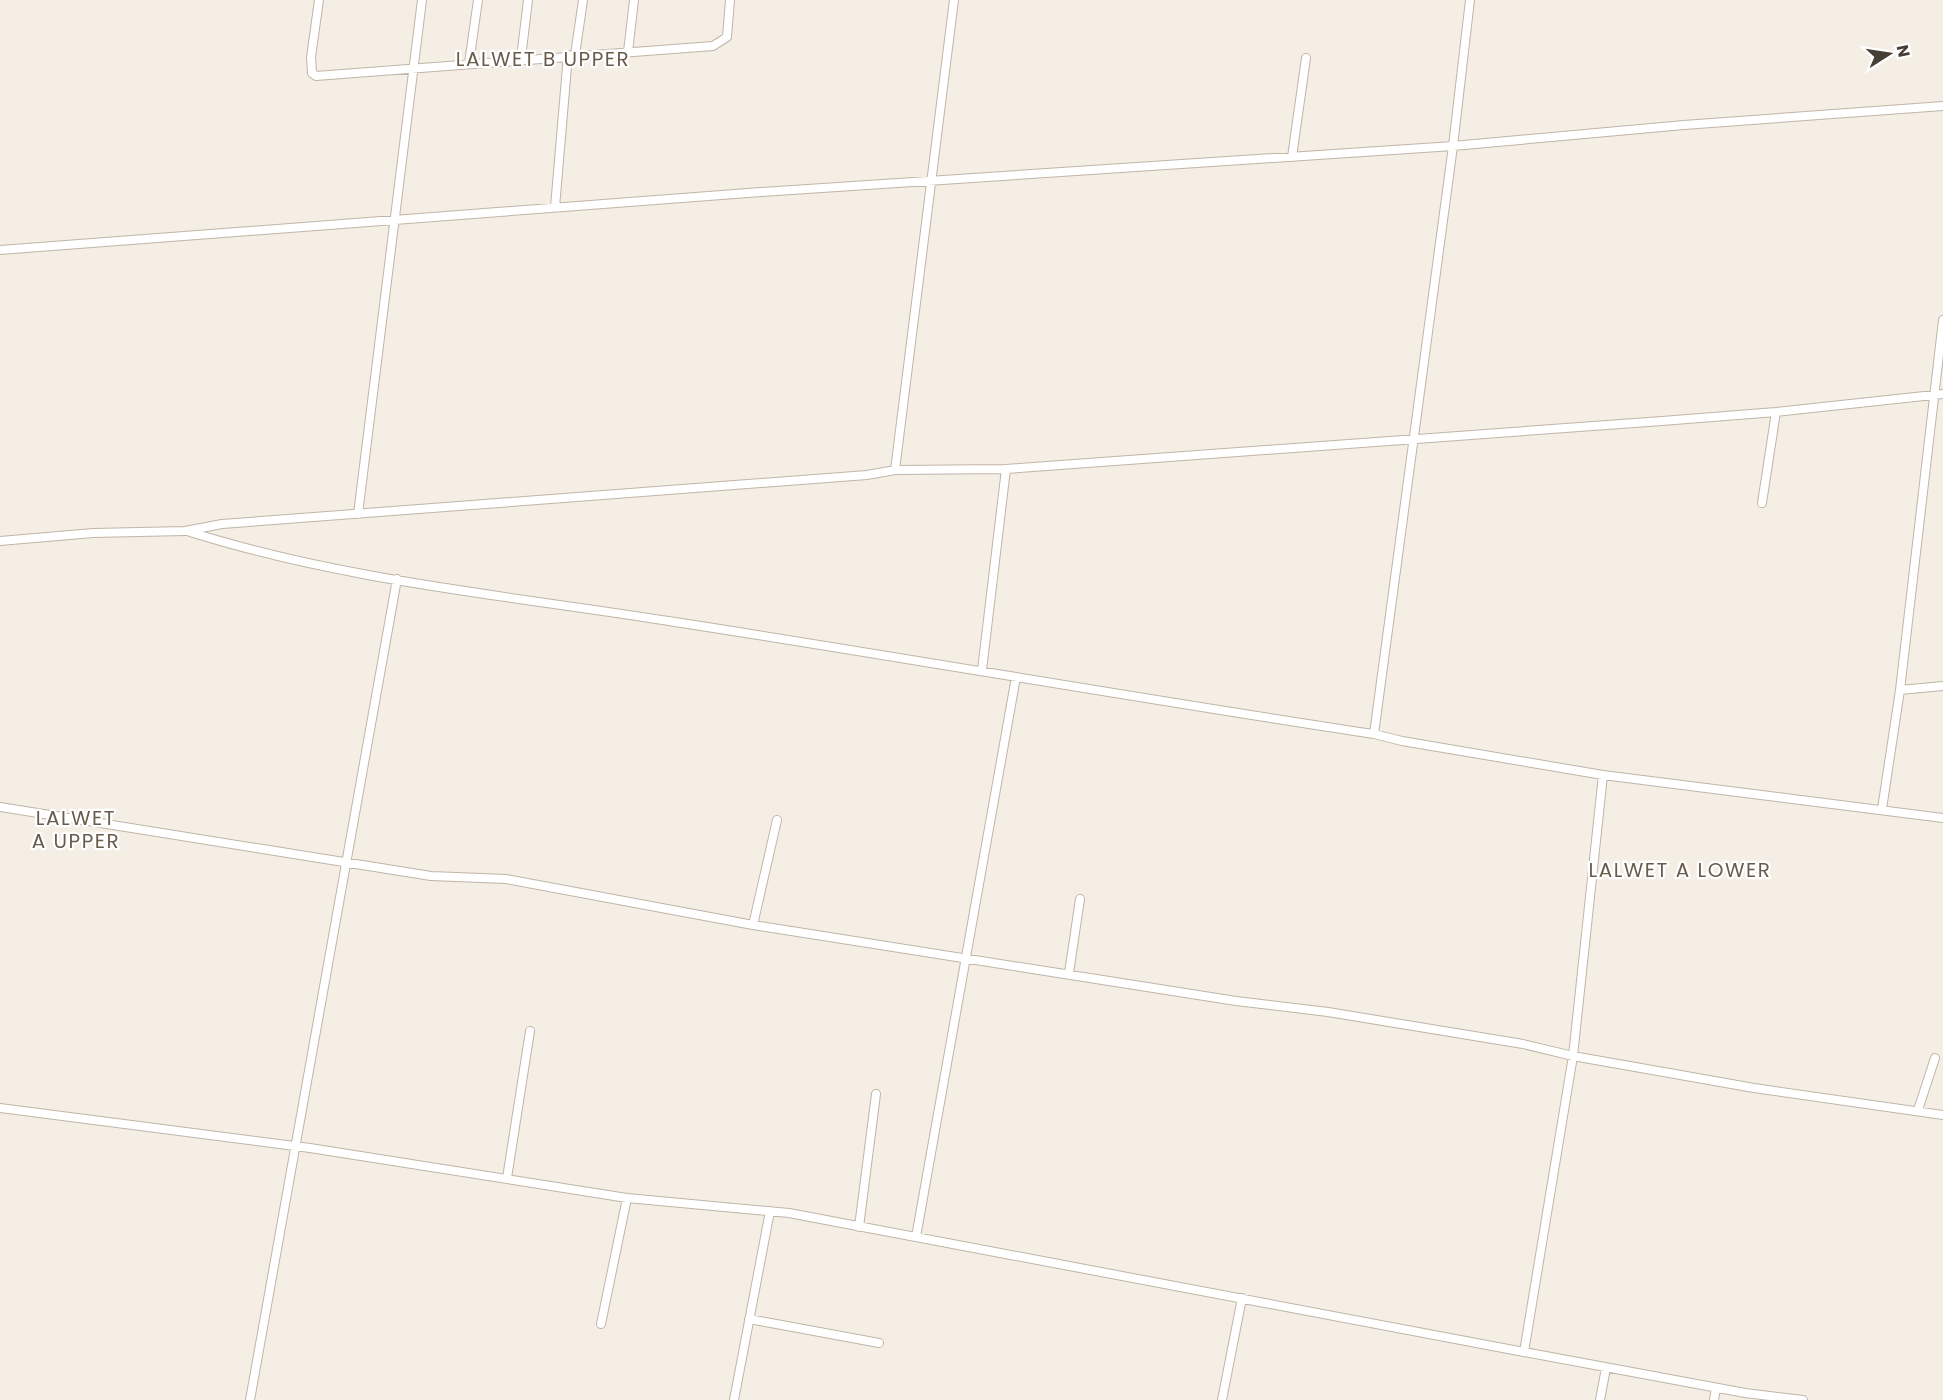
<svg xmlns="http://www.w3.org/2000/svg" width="1943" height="1400" font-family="Poppins,sans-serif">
	<rect width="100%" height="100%" fill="#f4eee5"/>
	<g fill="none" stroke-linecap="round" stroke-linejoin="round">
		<defs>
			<path id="street" d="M319 0 311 57 312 73 316 76 713 46 727 37 730 0
				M628 52 634 0
				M575 55 583 0
				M521 58 528 0
				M469 63 478 0
				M1292 157 1306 58
				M555 207 568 55
				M0 250 761 192 1453 146 1684 125 1943 106
				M895 470 954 0
				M1762 503 1776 412
				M358 514 422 0
				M187 531C344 581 512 596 675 622 908 658 1141 699 1374 734L1402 741 1603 775 1943 818
				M0 541 93 533 185 531 222 524 867 475 895 470 1006 469 1662 421 1776 412 1943 394
				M982 670 1006 469
				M1900 690 1943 686
				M1374 734 1453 146 1470 0
				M0 807 431 876 506 879 753 925 1236 1001 1328 1012 1523 1044 1573 1056 1754 1088 1943 1115
				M1882 809 1900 690 1943 320
				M753 925 777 820
				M1069 973 1080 899
				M0 1108 310 1148 627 1198 789 1213 1524 1352 1745 1393 1803 1400
				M1918 1110 1935 1058
				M507 1178 530 1031
				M859 1227 876 1094
				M916 1237 1016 677
				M749 1319 879 1343
				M601 1324 627 1198
				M1524 1352 1573 1056 1603 775
				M250 1400 397 579
				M734 1400 770 1211
				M1222 1400 1242 1298
				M1600 1400 1606 1368
				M1714 1400 1716 1388"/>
		</defs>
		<use href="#street" stroke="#c0b5a7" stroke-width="10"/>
		<use href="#street" stroke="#fff" stroke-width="8"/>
	</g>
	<g text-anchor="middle" stroke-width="4.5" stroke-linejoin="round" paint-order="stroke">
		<g font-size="20" letter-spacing="1.5" fill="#6a5b4b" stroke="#fff">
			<text x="543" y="66">LALWET B UPPER</text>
			<text x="76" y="825">LALWET<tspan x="76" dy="23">A UPPER</tspan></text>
			<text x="1680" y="877">LALWET A LOWER</text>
		</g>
	</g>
	<g transform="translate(1889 54) rotate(78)" stroke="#ffffff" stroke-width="4.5" paint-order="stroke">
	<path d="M0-4.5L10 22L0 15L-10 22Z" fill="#473e34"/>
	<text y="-9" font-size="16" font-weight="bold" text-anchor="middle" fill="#473e34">N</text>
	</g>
</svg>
